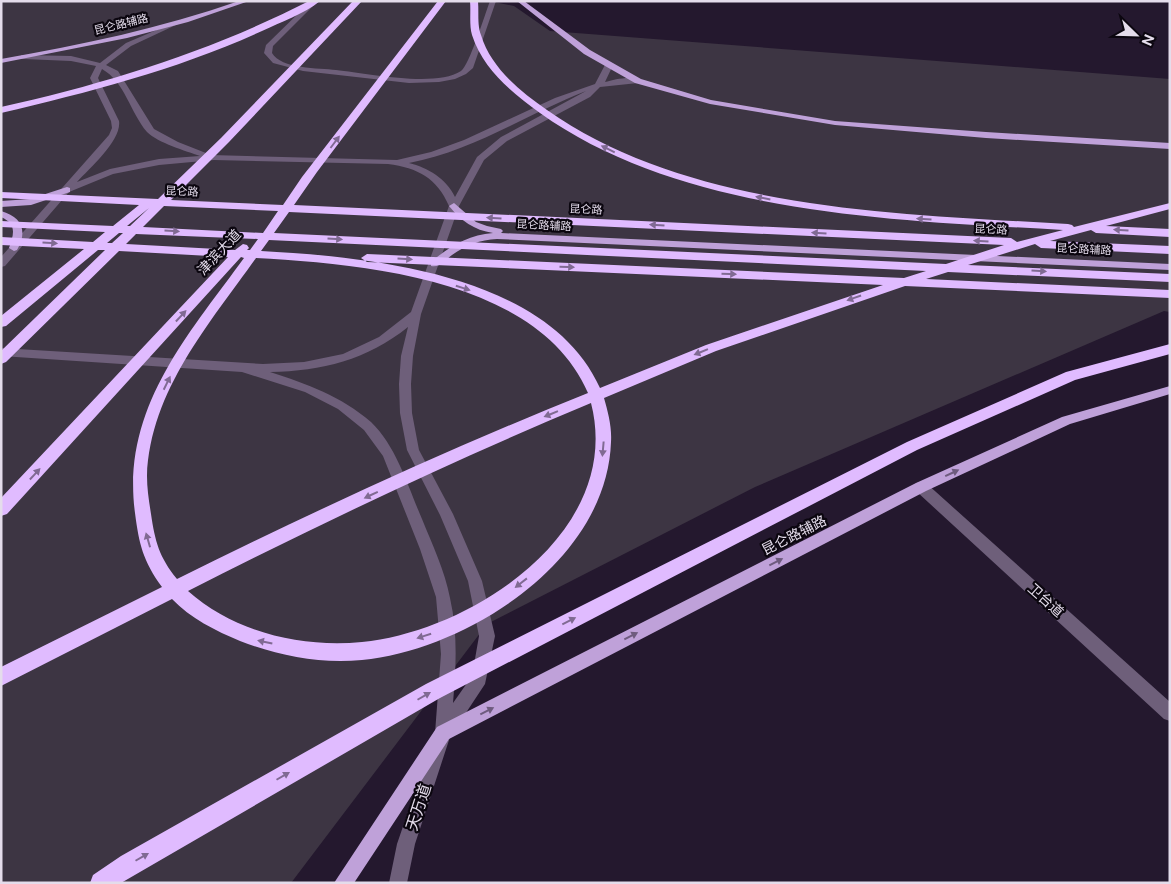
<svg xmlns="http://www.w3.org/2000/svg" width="1171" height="884" font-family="'Public Sans','Noto Sans SC',sans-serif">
	<rect width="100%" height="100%" fill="#24182e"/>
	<path fill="#3d3543" d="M1 1H489L514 6 550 31 1170 79V312L1164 311 755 487 487 624 291 883H1Z"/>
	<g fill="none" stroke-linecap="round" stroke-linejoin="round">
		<path fill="#6e5f7a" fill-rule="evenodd" d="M311 1H318L273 46 272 53C281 69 319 68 336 70 366 73 435 88 461 71 469 66 485 14 490 1H496L473 68 466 74 455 79 439 82 409 83 303 71 273 63 264 53 266 45Z
			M173 23 178 24 131 46 106 65 118 71 154 129 178 142 211 155 397 160 431 152 464 140 555 98 595 84 606 63 613 65 605 82C615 79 633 75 642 81L638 83 600 87 590 97 507 141 484 160 459 206 421 314 413 356 411 384 412 413 419 450 453 514 482 581 495 636 485 684 450 737 415 844 407 883H389L397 844 435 733 441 654 436 597 420 549 383 456 364 430 338 409 305 392 242 372 1 356V348L263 364 304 362 343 354 379 337 411 312 449 206C437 178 418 168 388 164L214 160 159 165 113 174 69 192 5 266 1 267V257L109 135 112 128 111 121 90 78 96 66 71 61 24 59H21V55L71 56 100 63 126 43ZM102 69C125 82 130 112 147 132 158 143 186 151 200 156L159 159 110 169 77 182C90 168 122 140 119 121L98 78ZM586 91 501 137 477 157 455 197C446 178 428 168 409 163 473 151 527 114 586 91ZM408 327 401 356 399 384 400 413 407 450 440 515 468 581 479 636 472 676 453 703C456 668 458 633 450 598 445 571 432 544 422 519 408 487 397 447 371 422 341 396 307 384 270 372 322 371 367 360 408 327Z
			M921 482 926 483 1170 702V721L1164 719 916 491 914 487 916 483Z"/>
		<path fill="#bfa1d9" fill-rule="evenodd" d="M239 1H249L188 22 127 38 1 63V59C82 45 161 28 239 1Z
			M517 1H524L590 50 641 79 711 100 835 121 986 132 1170 143V149L986 138 835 125 710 104 635 83 584 54Z
			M67 187 70 188V192L31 205 1 207V201L30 199Z
			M454 203 476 222 487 226 501 229 503 231 501 233 1170 264V270L497 239C480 240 466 245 452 255 445 260 440 268 431 266V262C450 246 468 235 493 233 474 230 461 221 449 206Z
			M1 211C22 217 28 231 17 250L14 251 9 248C14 234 17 224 1 217Z
			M1170 386V394L1070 424 926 491 449 739 354 883H334L437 727 916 483 1062 417Z"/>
		<path fill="#e0bbff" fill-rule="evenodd" d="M309 1H320C304 14 281 22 262 31 179 69 90 92 1 113V107C108 83 211 51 309 1Z
			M353 1H362L229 142 171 200 283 205 302 177 438 1H446L317 172 294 205 1011 238 1017 242 1063 230C893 220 683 215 540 113 512 93 483 69 472 35 469 25 471 12 470 1H478C479 12 477 25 481 35 491 68 520 91 547 110 691 211 899 214 1068 224L1072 225 1074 227 1170 203V209L1106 226 1170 229V237L1096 233 1091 230 1050 241 1170 246V254L1041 248 1035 244 968 265 1170 274V282L948 272 926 279 1170 290V298L905 286 716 351 604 398C608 412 612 427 611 442 607 560 469 649 362 660 320 664 279 656 240 641 216 631 190 618 172 599L1 686V667L162 587C143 561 139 544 135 513 121 409 188 335 244 258L241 257 7 514 1 516V498L228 257 119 251 6 362 1 364V351L105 250H98L6 326 1 327V316L84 249 1 245V237L93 242 105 232 1 227V221L113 226 139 205 1 198V192L158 199 221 138ZM164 206 278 211 263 233 143 227ZM149 208 130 226H127ZM289 212 1004 245 946 264 274 233ZM119 233H123L112 243H107ZM136 234 258 239 250 250H247L249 248 247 245 243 244 235 250 126 244ZM269 240 926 271 904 278 367 254 361 258 367 262 883 285 706 345 600 388C549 274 371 257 261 251ZM256 258C364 264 539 279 588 393 448 449 312 512 177 579 159 557 155 541 151 514 149 501 147 489 147 476 150 391 210 323 256 258ZM591 403C624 531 473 631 362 642 301 648 234 632 188 591 320 524 454 460 591 403Z
			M1170 344V354L1075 380 917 450 440 698 121 883H90L93 875 121 856 426 684 907 442 1066 372Z"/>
	</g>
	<defs><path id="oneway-solid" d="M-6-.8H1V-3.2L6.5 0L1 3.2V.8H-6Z" transform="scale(1.25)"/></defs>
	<g fill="#806a93">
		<use href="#oneway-solid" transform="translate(335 142) rotate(-53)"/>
		<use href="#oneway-solid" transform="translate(608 149) rotate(-154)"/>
		<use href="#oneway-solid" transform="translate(763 198) rotate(-169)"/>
		<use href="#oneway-solid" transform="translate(494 218) rotate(-177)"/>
		<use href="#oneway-solid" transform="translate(924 219) rotate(-177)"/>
		<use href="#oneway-solid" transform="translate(657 225) rotate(-177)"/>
		<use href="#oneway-solid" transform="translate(1121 230) rotate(-177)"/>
		<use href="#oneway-solid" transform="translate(172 231) rotate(3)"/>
		<use href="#oneway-solid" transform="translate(819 233) rotate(-177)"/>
		<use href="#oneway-solid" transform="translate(335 239) rotate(3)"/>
		<use href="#oneway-solid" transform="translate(981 241) rotate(-177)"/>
		<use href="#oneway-solid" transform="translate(50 243) rotate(3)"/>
		<use href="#oneway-solid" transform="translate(405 259) rotate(3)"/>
		<use href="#oneway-solid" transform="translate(567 267) rotate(2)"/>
		<use href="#oneway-solid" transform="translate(1039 271) rotate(3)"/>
		<use href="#oneway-solid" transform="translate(729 274) rotate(2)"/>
		<use href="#oneway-solid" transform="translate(463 288) rotate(17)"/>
		<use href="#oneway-solid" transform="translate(854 298) rotate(161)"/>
		<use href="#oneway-solid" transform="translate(181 316) rotate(-47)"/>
		<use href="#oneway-solid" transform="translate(701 352) rotate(158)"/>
		<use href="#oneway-solid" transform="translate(167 383) rotate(-64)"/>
		<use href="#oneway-solid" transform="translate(551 414) rotate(158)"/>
		<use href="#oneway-solid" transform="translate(603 449) rotate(95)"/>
		<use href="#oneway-solid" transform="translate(35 474) rotate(-47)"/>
		<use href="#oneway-solid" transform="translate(371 495) rotate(155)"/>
		<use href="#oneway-solid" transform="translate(148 540) rotate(-106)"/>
		<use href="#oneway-solid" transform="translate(521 583) rotate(142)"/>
		<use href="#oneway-solid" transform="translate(569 621) rotate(-27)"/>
		<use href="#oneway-solid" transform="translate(424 636) rotate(162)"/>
		<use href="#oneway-solid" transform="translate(265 642) rotate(-168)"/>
		<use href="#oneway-solid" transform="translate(424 696) rotate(-30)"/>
		<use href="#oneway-solid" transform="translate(283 776) rotate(-30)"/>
		<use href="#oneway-solid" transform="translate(142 857) rotate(-30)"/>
	</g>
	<g fill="#6e5b7e">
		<use href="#oneway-solid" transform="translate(952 473) rotate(-25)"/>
		<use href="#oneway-solid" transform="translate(776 562) rotate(-27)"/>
		<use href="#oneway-solid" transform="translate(631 636) rotate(-27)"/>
		<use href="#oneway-solid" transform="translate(487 711) rotate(-27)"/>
	</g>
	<g text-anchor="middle" stroke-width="4.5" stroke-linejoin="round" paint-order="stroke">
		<g font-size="11" fill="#e4dceb" stroke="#0b060f">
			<text transform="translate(121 24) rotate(-14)" y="4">昆仑路辅路</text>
			<text transform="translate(182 191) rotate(3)" y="4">昆仑路</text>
			<text transform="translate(586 209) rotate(3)" y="4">昆仑路</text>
			<text transform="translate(544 225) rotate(3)" y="4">昆仑路辅路</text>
			<text transform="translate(991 229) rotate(3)" y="4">昆仑路</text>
			<text transform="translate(1084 249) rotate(3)" y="4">昆仑路辅路</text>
		</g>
		<g font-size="14" fill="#e4dceb" stroke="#0b060f">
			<text transform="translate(219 252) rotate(-47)" y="5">津滨大道</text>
			<text transform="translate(794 535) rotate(-27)" y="5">昆仑路辅路</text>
			<text transform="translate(1046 600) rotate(42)" y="5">卫台道</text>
		</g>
		<g font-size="16" fill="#e4dceb" stroke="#0b060f">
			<text transform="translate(418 807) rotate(-72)" y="6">天万道</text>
		</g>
	</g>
	<rect width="1171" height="884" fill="none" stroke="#e4dceb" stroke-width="5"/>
	<g transform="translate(1136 35) rotate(113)" stroke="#0b060f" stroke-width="4" paint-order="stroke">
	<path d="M0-4L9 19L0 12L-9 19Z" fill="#e4dceb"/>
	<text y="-8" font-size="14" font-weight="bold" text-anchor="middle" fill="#e4dceb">N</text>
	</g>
</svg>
